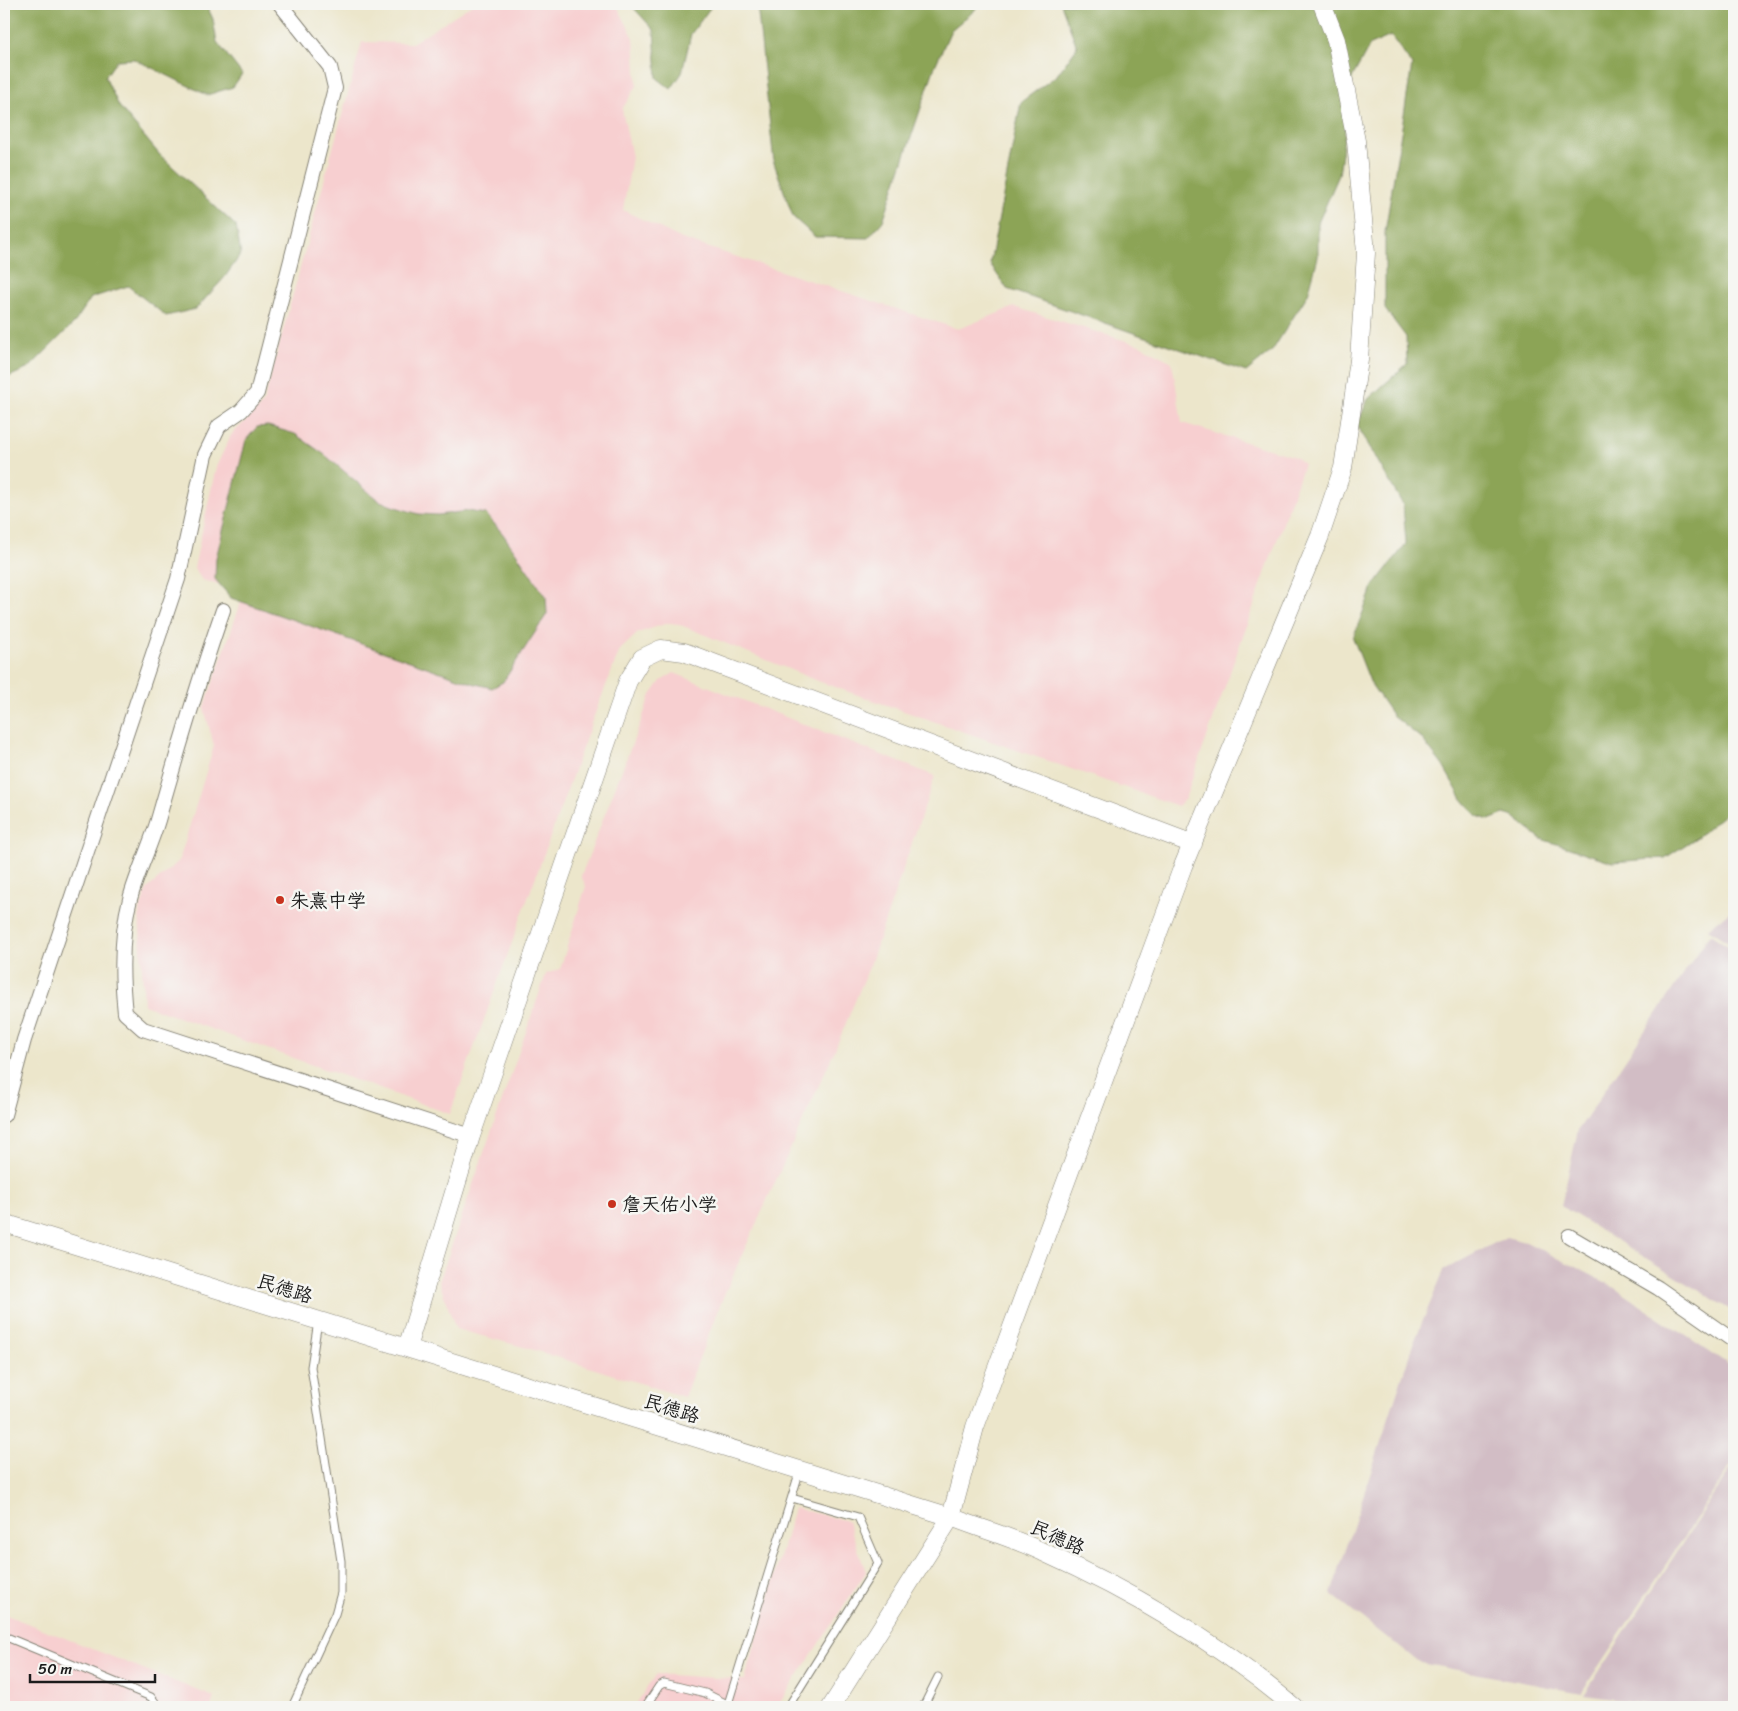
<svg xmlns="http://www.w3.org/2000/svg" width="1738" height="1711" font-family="Sriracha,'LXGW WenKai TC',sans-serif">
	<rect width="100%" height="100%" fill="#f6f6f2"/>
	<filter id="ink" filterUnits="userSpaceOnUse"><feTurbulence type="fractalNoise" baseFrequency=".02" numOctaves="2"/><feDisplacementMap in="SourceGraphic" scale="10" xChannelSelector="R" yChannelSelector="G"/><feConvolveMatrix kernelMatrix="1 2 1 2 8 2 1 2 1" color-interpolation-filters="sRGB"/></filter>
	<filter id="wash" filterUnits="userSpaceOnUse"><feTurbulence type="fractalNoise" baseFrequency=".0096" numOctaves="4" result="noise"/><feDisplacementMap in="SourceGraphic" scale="20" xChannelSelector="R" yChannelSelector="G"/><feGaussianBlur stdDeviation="1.12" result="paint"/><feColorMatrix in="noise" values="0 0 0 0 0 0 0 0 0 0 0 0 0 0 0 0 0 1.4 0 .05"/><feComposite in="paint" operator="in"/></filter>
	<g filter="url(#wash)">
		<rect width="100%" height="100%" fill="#ece6cb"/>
		<path fill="#f7cfd0" d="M473 4H616L634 38 637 86 622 109 632 157 623 210 682 239 958 329 1014 307 1140 345 1172 362 1182 423 1295 457 1304 464 1185 799 1178 806 823 683 683 626 668 623 638 633 620 650 592 721 450 1114 144 1005 139 913 147 889 179 861 214 746 204 708 245 591 202 580 194 568 216 467 231 435 263 404 362 42 412 43Z
			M674 673 935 776 870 965 834 1052 724 1295 684 1397 531 1349 456 1329 439 1282 546 974 560 969 586 886 581 876 651 695 661 681Z
			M794 1508 848 1521 866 1572 777 1707H634L656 1674 745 1680Z
			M4 1614 214 1697 211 1707H4Z"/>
		<path fill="#d2bdc5" d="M1734 908V946L1708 929Z
			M1710 934 1734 950V1312L1561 1206 1578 1130Z
			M1506 1237 1526 1242 1607 1283 1734 1368V1461L1581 1693 1420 1663 1331 1594 1412 1347 1444 1270Z
			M1734 1464V1697L1727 1707H1676L1584 1695Z"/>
		<path fill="#8ca456" stroke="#546039" d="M4 4H206L213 19 217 42 242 74 233 87 207 95 134 59 117 60 105 77 119 106 159 154 236 226 241 254 225 277 196 309 166 316 128 286 91 298 75 322 29 368 4 379Z
			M630 4H713L691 34 682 73 671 89 657 78 654 30Z
			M757 4H982L951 30 935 66 883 221 868 238 815 237 793 217 774 163Z
			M1061 4H1734V807L1696 838 1665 858 1613 862 1541 839 1514 817 1504 814 1489 820 1477 816 1462 799 1443 766 1422 739 1393 716 1371 684 1353 638 1373 586 1406 544 1403 505 1357 425 1368 399 1407 364 1406 337 1385 309V232L1412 65 1391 36 1370 45 1352 78 1339 175 1318 223V257L1308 294 1272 351 1246 372 1007 289 990 264 1021 102 1057 75 1077 47Z
			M268 426 295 434 325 455 378 500 392 506 419 514 438 515 467 511 486 514 503 534 546 597 547 614 503 682 492 688 472 683 231 598 215 579 216 558 246 440 257 427Z"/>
	</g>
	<g filter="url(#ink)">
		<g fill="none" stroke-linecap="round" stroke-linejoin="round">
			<defs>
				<path id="service" d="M4 1636 151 1697 159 1707
					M728 1704 800 1470
					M292 1707 335 1614 341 1593V1561L311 1367 318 1321
					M645 1707 659 1686 664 1683 705 1693 733 1707
					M788 1707 878 1563 858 1517 792 1498
					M923 1707 938 1677"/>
				<path id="minor" d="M223 610C199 679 178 750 158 820 150 847 137 873 130 899 120 936 121 975 125 1013L143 1029 471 1136
					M4 1115 24 1040 178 579 205 455 219 426 241 411 257 393 335 88 330 67 280 4
					M1569 1236 1658 1288 1734 1341"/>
				<path id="tertiary" d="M4 1223 951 1517C981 1529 1014 1538 1043 1552 1132 1592 1220 1644 1294 1707
					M407 1348 471 1136 628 681 642 658 661 649 684 652 1193 844
					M831 1707 951 1517 975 1427 1183 866 1320 536 1343 468 1359 360 1366 253 1356 141 1336 40 1322 4"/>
			</defs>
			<use href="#service" stroke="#848174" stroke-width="9"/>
			<use href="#minor" stroke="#848174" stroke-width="16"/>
			<use href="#tertiary" stroke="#848174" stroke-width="19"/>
			<use href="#service" stroke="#fff" stroke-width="7"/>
			<use href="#minor" stroke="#fff" stroke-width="14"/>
			<use href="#tertiary" stroke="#fff" stroke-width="18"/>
		</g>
	</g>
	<g fill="#c8321e" stroke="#f6f6f2" stroke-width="2">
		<circle cx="280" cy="900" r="5"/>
		<circle cx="612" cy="1204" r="5"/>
	</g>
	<g text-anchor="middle" stroke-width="5" stroke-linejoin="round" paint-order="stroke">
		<g font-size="19" fill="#1c1c1c" stroke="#f6f6f2" text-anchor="start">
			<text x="290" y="907">朱熹中学</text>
			<text x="622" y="1211">詹天佑小学</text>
		</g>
		<g font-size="19" fill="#1c1c1c" stroke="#f6f6f2">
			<text transform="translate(285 1288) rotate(17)" y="7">民德路</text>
			<text transform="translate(672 1408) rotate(17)" y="7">民德路</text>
			<text transform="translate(1058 1537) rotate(24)" y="7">民德路</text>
		</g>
	</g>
	<rect width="1738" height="1711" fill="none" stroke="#f6f6f2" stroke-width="20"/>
	<path d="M30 1674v8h125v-8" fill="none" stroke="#1c1c1c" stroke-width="2.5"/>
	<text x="38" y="1674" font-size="15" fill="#1c1c1c" stroke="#f6f6f2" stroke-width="4" paint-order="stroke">50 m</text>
</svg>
